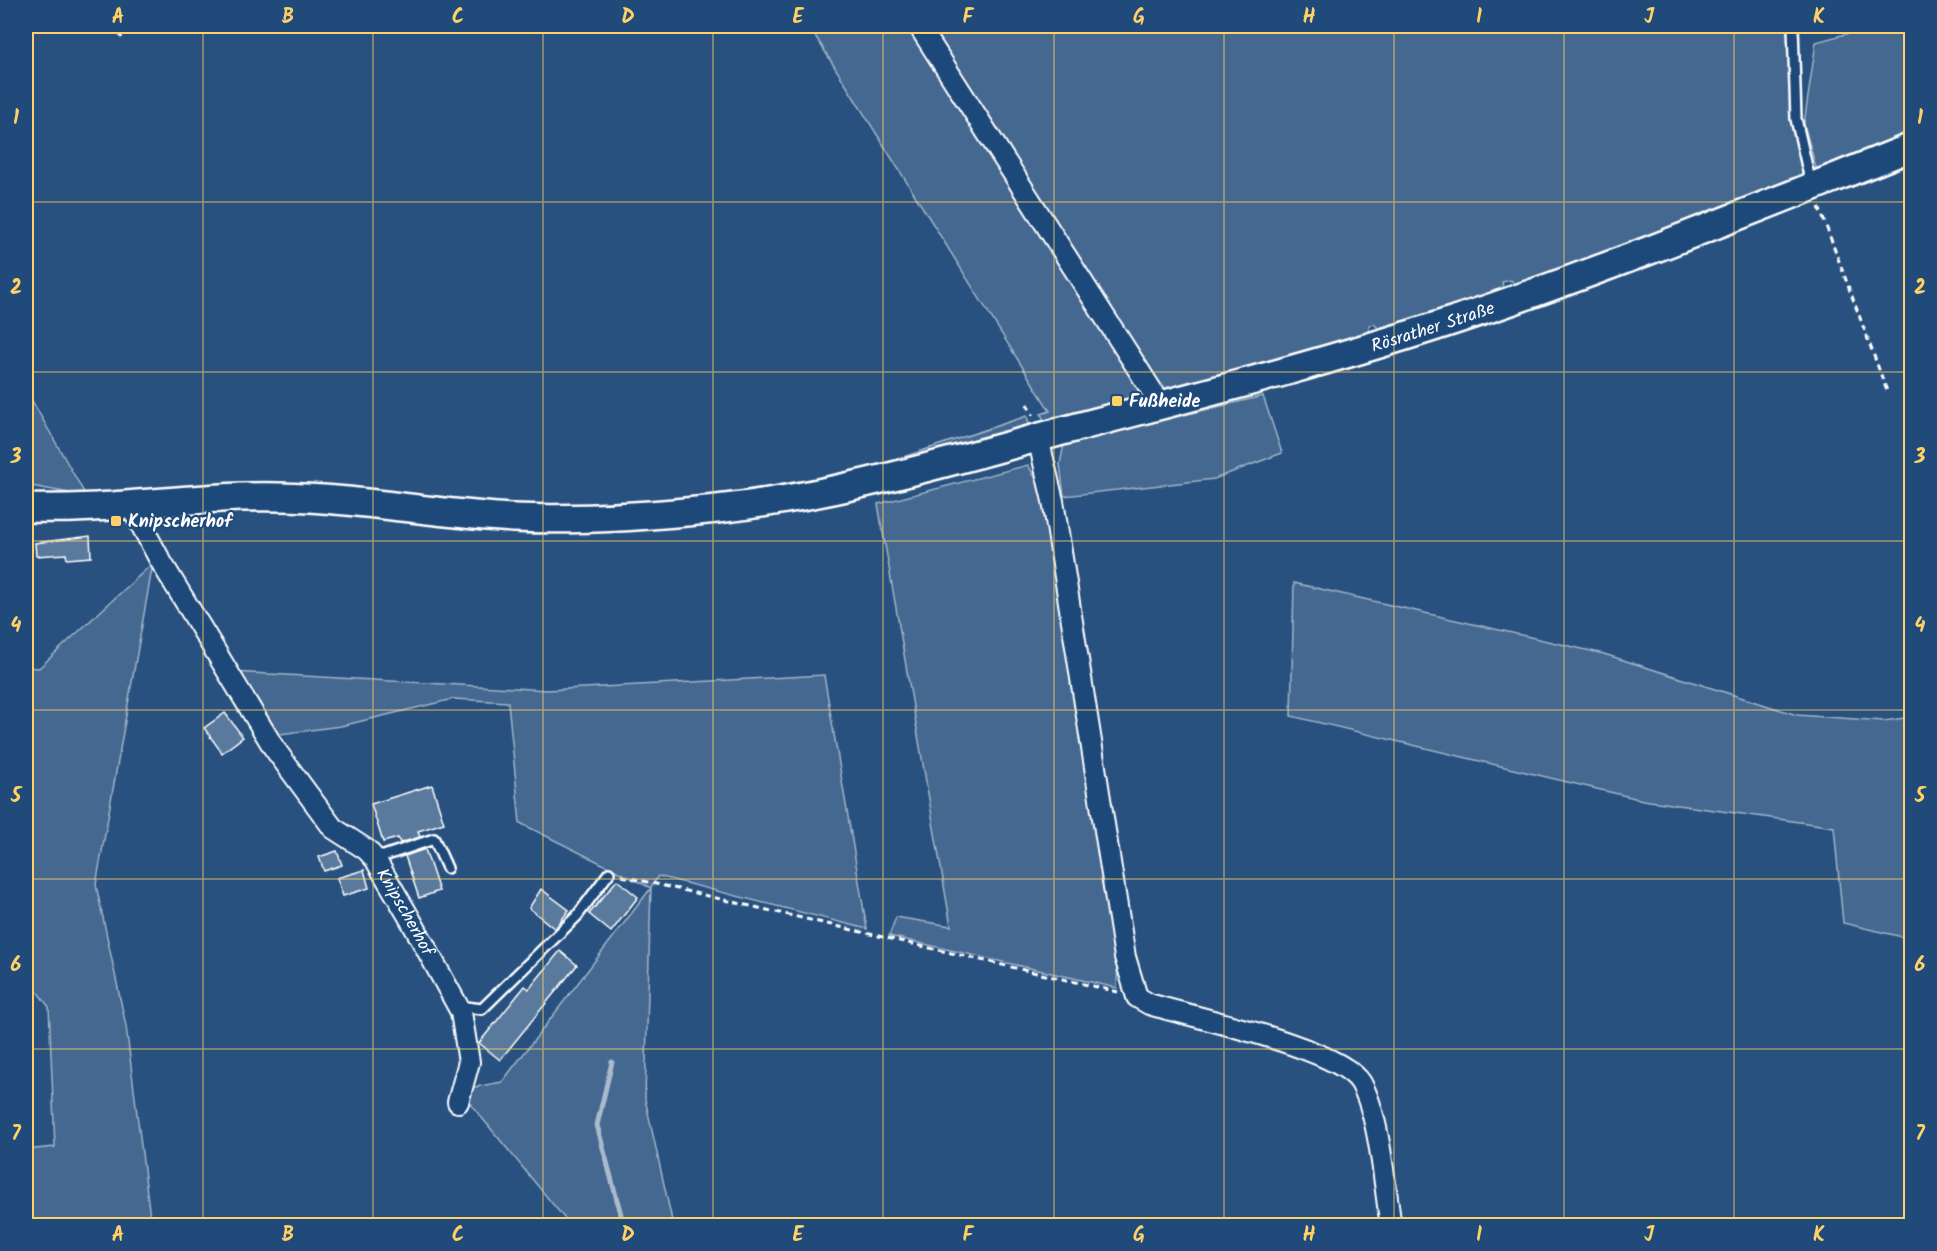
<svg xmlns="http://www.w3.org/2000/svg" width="1937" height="1251" font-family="Kalam,sans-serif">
	<rect width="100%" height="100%" fill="#28517f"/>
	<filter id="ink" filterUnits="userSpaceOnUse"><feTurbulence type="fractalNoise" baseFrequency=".0167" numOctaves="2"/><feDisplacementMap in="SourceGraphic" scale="12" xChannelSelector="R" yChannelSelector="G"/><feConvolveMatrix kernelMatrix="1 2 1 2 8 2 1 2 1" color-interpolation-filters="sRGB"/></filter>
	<g filter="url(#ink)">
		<path fill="#446890" stroke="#a2b4c8" stroke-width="1.5" d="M809 26H914L1150 399 1048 428 1041 414 1050 411Z
			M924 26H1788L1793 118 1805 173 1800 181 1517 288 1511 280 1502 282 1504 293 1384 334 1374 324 1369 325V339L1167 392 1152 382Z
			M1875 26H1911V138L1818 175 1804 124 1816 42Z
			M26 390 86 496 26 485Z
			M1263 396 1282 453 1214 479 1064 496 1060 464 1064 444Z
			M1027 416 1031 431 870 468Z
			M1028 465 1041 487 1118 956 1117 988 889 936 896 917 951 926 878 504Z
			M153 563 96 885 126 1026 151 1225H26V1150L55 1147 49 1007 26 977V667L39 668Z
			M1294 583 1604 654 1797 715 1884 721 1911 717V939L1843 923 1834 827 1643 800 1291 716Z
			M233 672 547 690 824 675 867 929 658 876 651 887 645 1099 673 1225H570L459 1090 502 1082 651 888 520 823 508 702 453 699 341 726 272 735Z"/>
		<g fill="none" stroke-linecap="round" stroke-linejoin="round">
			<path stroke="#aabbcd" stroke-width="5" d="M612 1062 597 1125 624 1226"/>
		</g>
		<path fill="#5a7a9d" stroke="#fff" stroke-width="1.5" d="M90 536 91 557 67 559 66 554 36 556 35 543Z
			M225 713 243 737 222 753 204 728Z
			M432 785 444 823 418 831 420 837 400 843 398 838 383 842 371 804Z
			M425 849 439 891 419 898 405 856Z
			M337 851 342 865 324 871 319 857Z
			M364 870 369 888 343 896 337 878Z
			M617 880 638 897 611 932 589 914Z
			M541 889 569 910 555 929 529 908Z
			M560 951 577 965 500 1060 479 1043 525 986 529 989Z"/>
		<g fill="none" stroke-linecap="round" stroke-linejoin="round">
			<defs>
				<path id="lane" d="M1793 26 1796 119 1811 184
					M375 859 434 839 447 868
					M458 1006 482 1009 577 916 609 873"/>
				<g id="street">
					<path d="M919 26 1161 405"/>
					<path d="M1038 438 1053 501 1125 957 1137 997 1149 1004C1192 1017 1341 1048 1361 1083 1380 1118 1384 1184 1391 1226"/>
					<path id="s1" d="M131 506 160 560 274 748 333 828 367 850 375 859 409 917 461 1012 469 1062 458 1102"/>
				</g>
				<g id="secondary">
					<path id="s2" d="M26 508C110 511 194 495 279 497 357 498 435 514 513 518 581 521 650 516 717 509 836 496 954 460 1070 429 1199 395 1328 362 1455 320 1609 269 1760 207 1912 147"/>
				</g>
			</defs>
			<use href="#lane" stroke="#fff" stroke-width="14"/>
			<use href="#street" stroke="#fff" stroke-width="24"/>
			<use href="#secondary" stroke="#fff" stroke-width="32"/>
			<path stroke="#fff" stroke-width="3" stroke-dasharray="6 4.5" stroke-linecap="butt" d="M114 26 122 38
				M1819 207 1887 391
				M1027 404 1033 415
				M622 876 1118 992"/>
			<use href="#lane" stroke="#1f4a7a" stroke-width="9"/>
			<use href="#street" stroke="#1f4a7a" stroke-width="20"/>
			<use href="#secondary" stroke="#1f4a7a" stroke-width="27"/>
		</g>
	</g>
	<path fill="none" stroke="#ffd166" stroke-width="1.5" stroke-opacity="0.55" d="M203 26V1226M373 26V1226M543 26V1226M713 26V1226M883 26V1226M1054 26V1226M1224 26V1226M1394 26V1226M1564 26V1226M1734 26V1226M26 202H1912M26 372H1912M26 541H1912M26 710H1912M26 879H1912M26 1049H1912"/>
	<g fill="#ffd166" stroke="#1f4a7a" stroke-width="2">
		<rect x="1111" y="395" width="12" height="12" rx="3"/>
		<rect x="110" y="515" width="12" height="12" rx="3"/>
	</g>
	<g text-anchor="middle" stroke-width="4.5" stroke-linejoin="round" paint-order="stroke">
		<g font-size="18" fill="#fff" stroke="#1f4a7a">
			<text dy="6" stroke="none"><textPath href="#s2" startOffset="1432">Rösrather Straße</textPath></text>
			<text dy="6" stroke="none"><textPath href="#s1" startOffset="494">Knipscherhof</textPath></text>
		</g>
		<g font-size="18" font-weight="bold" fill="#fff" stroke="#1f4a7a" text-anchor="start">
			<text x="1129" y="407">Fußheide</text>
			<text x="128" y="527">Knipscherhof</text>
		</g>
	</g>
	<rect width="1937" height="1251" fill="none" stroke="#1f4a7a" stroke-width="66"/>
	<rect x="33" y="33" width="1871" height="1185" fill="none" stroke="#ffd166" stroke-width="2"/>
	<g font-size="20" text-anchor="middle" font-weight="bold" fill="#ffd166">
		<text x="118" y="23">A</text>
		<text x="288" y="23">B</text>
		<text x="458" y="23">C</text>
		<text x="628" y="23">D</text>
		<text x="798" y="23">E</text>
		<text x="968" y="23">F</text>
		<text x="1139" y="23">G</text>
		<text x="1309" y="23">H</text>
		<text x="1479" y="23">I</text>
		<text x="1649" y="23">J</text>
		<text x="1819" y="23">K</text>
		<text x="16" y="124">1</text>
		<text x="1920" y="124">1</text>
		<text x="16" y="294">2</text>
		<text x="1920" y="294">2</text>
		<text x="16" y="463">3</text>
		<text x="1920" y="463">3</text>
		<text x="16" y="632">4</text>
		<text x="1920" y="632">4</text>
		<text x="16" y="802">5</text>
		<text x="1920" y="802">5</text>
		<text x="16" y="971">6</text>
		<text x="1920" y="971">6</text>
		<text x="16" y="1140">7</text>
		<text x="1920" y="1140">7</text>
		<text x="118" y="1241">A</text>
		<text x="288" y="1241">B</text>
		<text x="458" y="1241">C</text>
		<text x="628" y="1241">D</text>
		<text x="798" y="1241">E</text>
		<text x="968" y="1241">F</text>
		<text x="1139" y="1241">G</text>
		<text x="1309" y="1241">H</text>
		<text x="1479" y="1241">I</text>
		<text x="1649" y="1241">J</text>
		<text x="1819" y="1241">K</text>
	</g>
</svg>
